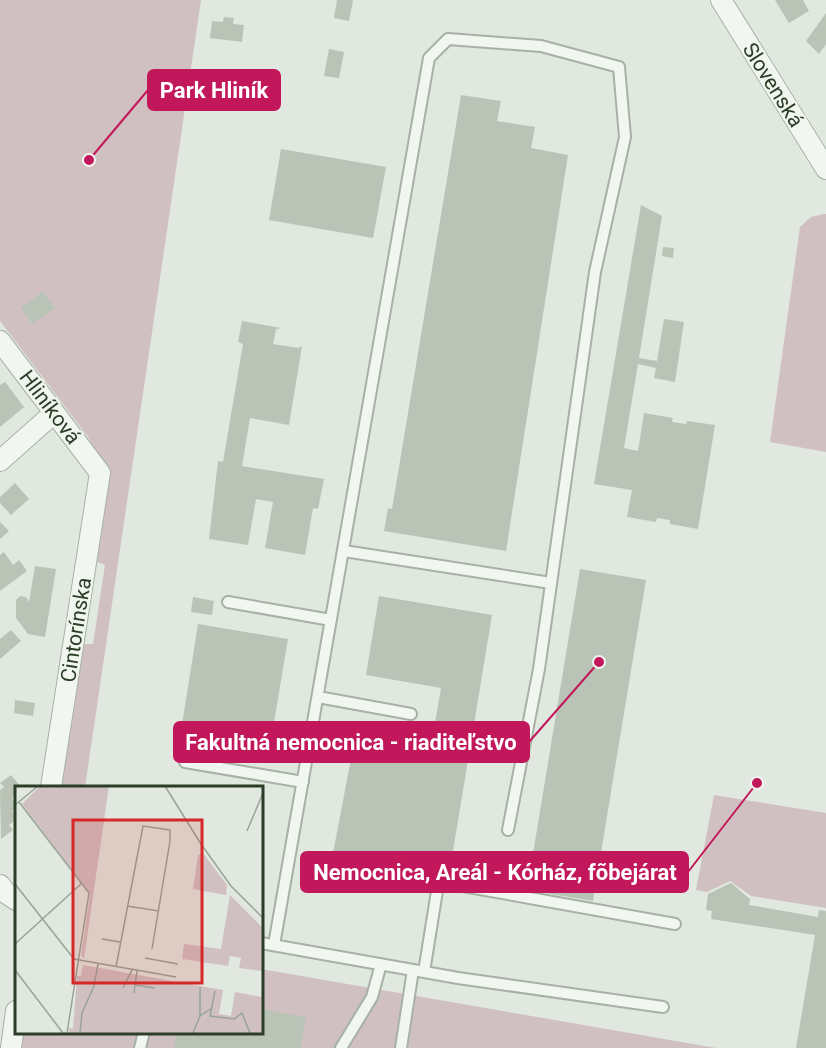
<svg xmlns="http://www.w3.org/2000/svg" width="826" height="1048" font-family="Roboto,sans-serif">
	<rect width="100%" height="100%" fill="#e0e8df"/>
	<path fill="#d1c0c1" d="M0 0H201L85 787H61L83 644H93L105 565 97 562 108 478 88 437 0 321Z
		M824 214H826V452L770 442 800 227 811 217Z
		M714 795 826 813V908L751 896 730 881 707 892 696 890Z
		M261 969 716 1048H21L24 1032H261Z"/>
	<path fill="#b9c4b6" d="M337 0H353L349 21 334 18Z
		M775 0H803L809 11 789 23Z
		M826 13V44L819 54 806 41Z
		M224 17 234 18 233 24 244 25 242 42 210 38 212 21 223 22Z
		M329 49 344 52 339 78 324 76Z
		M461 95 501 101 497 121 535 127 531 148 568 155 506 551 384 531 388 508 392 509Z
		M281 149 386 167 373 238 269 220Z
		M641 205 662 216 639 358 657 361 664 319 684 322 675 382 654 378 656 368 638 364 624 448 638 451 644 413 673 418 672 422 686 424 687 421 715 425 698 529 670 524V520L657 518 656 522 627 517 632 490 594 484Z
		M663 247 674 248 673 258 662 256Z
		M43 291 55 308 32 324 21 308Z
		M242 321 281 328 276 329 273 344 298 348 302 346 289 425 250 418 242 466 324 479 318 509 313 508 305 555 265 548 273 502 256 499 248 545 209 539 218 461 223 462 243 344 238 342Z
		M5 382 24 407 0 427V385Z
		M15 483 29 499 11 515 0 503V497Z
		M0 522 9 531 0 539Z
		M4 552 13 565 19 560 27 571 0 591V555Z
		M35 566 56 569 45 637 28 634 16 618V600L20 596 26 597 29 602Z
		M580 569 646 580 593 901 527 890Z
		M379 596 492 615 453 851H456L452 878 332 858 355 738 430 751 441 688 366 675Z
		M193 597 214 601 212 615 191 612Z
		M198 624 288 639 270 746 181 731Z
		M11 630 21 641 0 659V639Z
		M15 700 35 703 33 716 14 713Z
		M11 775 21 787H16V795L12 798 16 803V808L12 811 16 815 14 821 9 825 13 830 1 839 0 790 4 787 0 783Z
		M731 883 750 899 749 905 818 917 819 910 826 911V1048H796L815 935 711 919 712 911 706 910 708 894Z
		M261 1009 306 1017 301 1048H174L176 1032H225L253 1037V1032H261Z"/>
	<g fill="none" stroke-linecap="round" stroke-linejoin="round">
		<defs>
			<path id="service" d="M344 551 551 583
				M228 602 331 620
				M318 697 411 714
				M185 762 303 782
				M463 886 675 924
				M261 943 458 978 663 1007
				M274 945 429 58 448 39 541 46 619 67 625 137 595 272 539 669 508 830
				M424 972 437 891
				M140 1048 144 1032
				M341 1048 372 997 381 964
				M401 1048 413 970"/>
			<path id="minor" d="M721 0 826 169
				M0 341 100 473 51 787
				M0 461 54 413
				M0 885 7 894 16 900
				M11 1048 16 1011"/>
		</defs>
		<use href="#service" stroke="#a6b2a4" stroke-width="14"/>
		<use href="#minor" stroke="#a6b2a4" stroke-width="22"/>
		<use href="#service" stroke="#f2f6f1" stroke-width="10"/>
		<use href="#minor" stroke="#f2f6f1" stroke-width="20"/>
	</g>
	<g text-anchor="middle" stroke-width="4.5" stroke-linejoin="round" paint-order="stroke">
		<g font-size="21" fill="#2c3e28" stroke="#f0f5ee">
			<text transform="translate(773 85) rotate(58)" y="7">Slovenská</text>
			<text transform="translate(50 407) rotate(53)" y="7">Hliníková</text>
			<text transform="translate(76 630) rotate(-81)" y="7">Cintorínska</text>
		</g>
	</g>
	<g transform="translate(15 786)">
		<rect width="248" height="248" fill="#e0e8df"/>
		<path d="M25 0H94L69 173 66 169 75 108 7 18ZM188 67 212 99 211 109 178 103 183 69ZM215 109 247 141V185L224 182 226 172 215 170 213 180 167 173 169 158 206 163ZM68 179 208 204 204 228 216 230 220 206 247 211V247H54V242L58 243 62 190H66Z" fill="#d1c0c1"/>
		<path fill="none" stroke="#98a496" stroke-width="1.5" d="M150 0 186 58 216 100 248 132M4 16 74 107 52 247M0 19 23 0M232 45 248 7M0 98 59 173 161 191M112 120 144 125M87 153 105 156M0 158 66 98M130 172 163 178M101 181 128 40 155 44V55L137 163M0 184 48 247M120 199 140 202M185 201V230M108 202 117 184M200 205 195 230 219 233 227 227 235 247M119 207 122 185M65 247 67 227 79 200 83 178M178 247 185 230 197 222"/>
		<path fill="#d62828" fill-opacity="0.15" stroke="#d62828" stroke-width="3" d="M58 34H187V197H58Z"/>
		<rect width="248" height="248" fill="none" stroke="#2c3e28" stroke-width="3"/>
	</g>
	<path fill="none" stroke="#c2185b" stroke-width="2" d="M89 160L148 90M599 662L529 742M757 783L688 872"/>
	<g fill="#c2185b" stroke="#f0f5ee" stroke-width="2">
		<circle cx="89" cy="160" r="6"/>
		<circle cx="599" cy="662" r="6"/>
		<circle cx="757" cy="783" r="6"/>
	</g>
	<g fill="#c2185b" stroke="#c2185b" stroke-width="2">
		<rect x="148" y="70" width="132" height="40" rx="6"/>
		<rect x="174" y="722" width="355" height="40" rx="6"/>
		<rect x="301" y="852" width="387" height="40" rx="6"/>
	</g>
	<g font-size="22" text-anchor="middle" font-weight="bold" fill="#fff">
		<text x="214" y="98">Park Hliník</text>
		<text x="351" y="750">Fakultná nemocnica - riaditeľstvo</text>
		<text x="495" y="880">Nemocnica, Areál - Kórház, fõbejárat</text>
	</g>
</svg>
